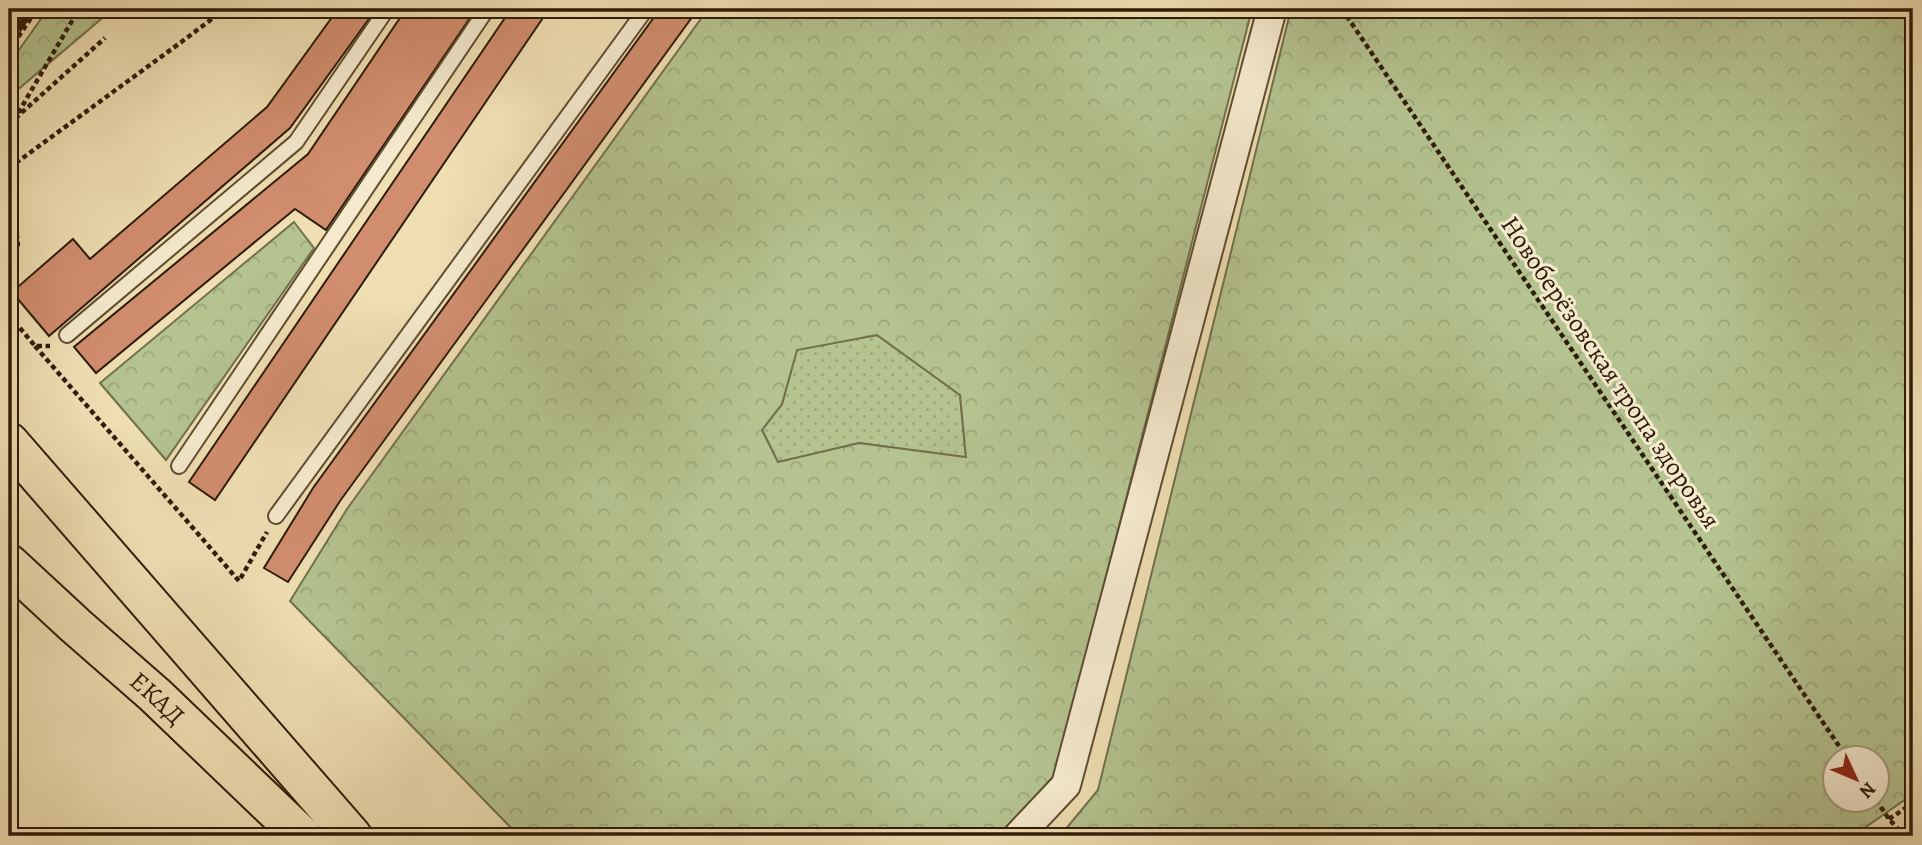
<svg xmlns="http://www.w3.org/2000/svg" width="1922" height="845" font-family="Alegreya,serif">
	<defs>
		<pattern id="grass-dots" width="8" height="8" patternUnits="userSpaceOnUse" patternTransform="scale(1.75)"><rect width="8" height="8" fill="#b4c390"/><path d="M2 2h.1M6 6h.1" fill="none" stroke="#9ba77b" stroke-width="1.8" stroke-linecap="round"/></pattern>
		<pattern id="forest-crowns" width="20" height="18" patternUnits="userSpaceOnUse" patternTransform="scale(1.75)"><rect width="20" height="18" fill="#b4c390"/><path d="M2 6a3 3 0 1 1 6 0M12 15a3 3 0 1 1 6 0" fill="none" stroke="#9ba77b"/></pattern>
	</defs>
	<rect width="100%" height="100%" fill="#efdfb3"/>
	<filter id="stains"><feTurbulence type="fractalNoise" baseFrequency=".00286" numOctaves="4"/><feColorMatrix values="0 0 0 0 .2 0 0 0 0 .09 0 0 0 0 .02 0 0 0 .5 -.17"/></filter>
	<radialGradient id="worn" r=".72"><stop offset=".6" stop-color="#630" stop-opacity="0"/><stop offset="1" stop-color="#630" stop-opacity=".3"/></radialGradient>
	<path fill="url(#grass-dots)" stroke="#71704b" stroke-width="2" d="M877 335 960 395 966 458 859 443 778 463 762 430 782 404 797 349Z"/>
	<path fill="url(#forest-crowns)" stroke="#71704b" stroke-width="2" fill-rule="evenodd" d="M48 9H113L9 97V64Z
		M708 9H1252L1055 775 1000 836H519L290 601 347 509ZM877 335 960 395 966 457 859 443 778 462 762 430 782 404 797 350Z
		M1291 9H1913V794L1853 836H1060L1098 790ZM1834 758H1876V800H1834Z
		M294 222 314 248 166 460 100 383Z"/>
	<path fill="#d18e6f" stroke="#2e1c06" stroke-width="2" d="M338 9H376L290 128 49 336 12 292 73 239 90 259 267 107Z
		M406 9H476L326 230 295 209 96 373 74 347 308 154Z
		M511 9H549L215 500 189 482Z
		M660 9H698L340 501 288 582 264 568 313 488Z"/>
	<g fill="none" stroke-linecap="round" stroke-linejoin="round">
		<defs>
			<path id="service" d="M67 335 296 142 387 9
				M179 466 487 9
				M276 516 646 9"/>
			<path id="minor" d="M1018 836 1066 785 1272 9"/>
			<path id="primary" d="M9 442 352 836"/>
			<g id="trunk">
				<path id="s1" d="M9 564 76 626 155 695 302 836"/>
			</g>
		</defs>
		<use href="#service" stroke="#5e4d31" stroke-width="18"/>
		<use href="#minor" stroke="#5e4d31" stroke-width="32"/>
		<use href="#primary" stroke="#2e1c06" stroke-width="42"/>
		<use href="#trunk" stroke="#2e1c06" stroke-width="42"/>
		<path stroke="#2e1c06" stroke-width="4.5" stroke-dasharray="5 3.5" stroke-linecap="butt" d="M1342 9 1847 758
			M9 51 37 9
			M14 120 79 9
			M9 124 105 38
			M9 168 180 43 225 9
			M9 201 13 206 18 244 9 263
			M9 315 35 346H50
			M35 346 239 581 267 532
			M1876 800 1889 819 1904 836
			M1889 819 1913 803"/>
		<use href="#service" stroke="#f5eace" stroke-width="14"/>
		<use href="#minor" stroke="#f5eace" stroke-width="28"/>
		<use href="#primary" stroke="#efdfb3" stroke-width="38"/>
		<use href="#trunk" stroke="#efdfb3" stroke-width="38"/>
		<defs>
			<path id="rail" d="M9 43 31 9"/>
		</defs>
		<use href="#rail" stroke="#2e1c06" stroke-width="8"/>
		<use href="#rail" stroke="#f5eace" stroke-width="5" stroke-dasharray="16" stroke-linecap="butt"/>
	</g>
	<g text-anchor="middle" stroke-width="6" stroke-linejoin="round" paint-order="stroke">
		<g font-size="26" fill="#2e1c06" stroke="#f5eace">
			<text transform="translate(1611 372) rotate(56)" y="9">Новоберёзовская тропа здоровья</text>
			<text dy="9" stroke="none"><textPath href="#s1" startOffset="200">ЕКАД</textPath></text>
		</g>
	</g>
	<rect width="1922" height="845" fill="none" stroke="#efdfb3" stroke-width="35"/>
	<rect x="10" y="10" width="1901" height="824" fill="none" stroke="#2e1c06" stroke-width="3.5"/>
	<rect x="18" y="18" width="1887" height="810" fill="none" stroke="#2e1c06" stroke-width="2"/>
	<g transform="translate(1856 779) rotate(134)"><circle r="33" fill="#f5eace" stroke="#a5987e" stroke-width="2"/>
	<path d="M0-5L12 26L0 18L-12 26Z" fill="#8f2418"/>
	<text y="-10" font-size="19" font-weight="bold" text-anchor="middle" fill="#2e1c06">N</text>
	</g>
	<rect width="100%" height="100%" filter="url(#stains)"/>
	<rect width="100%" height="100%" fill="url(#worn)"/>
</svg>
